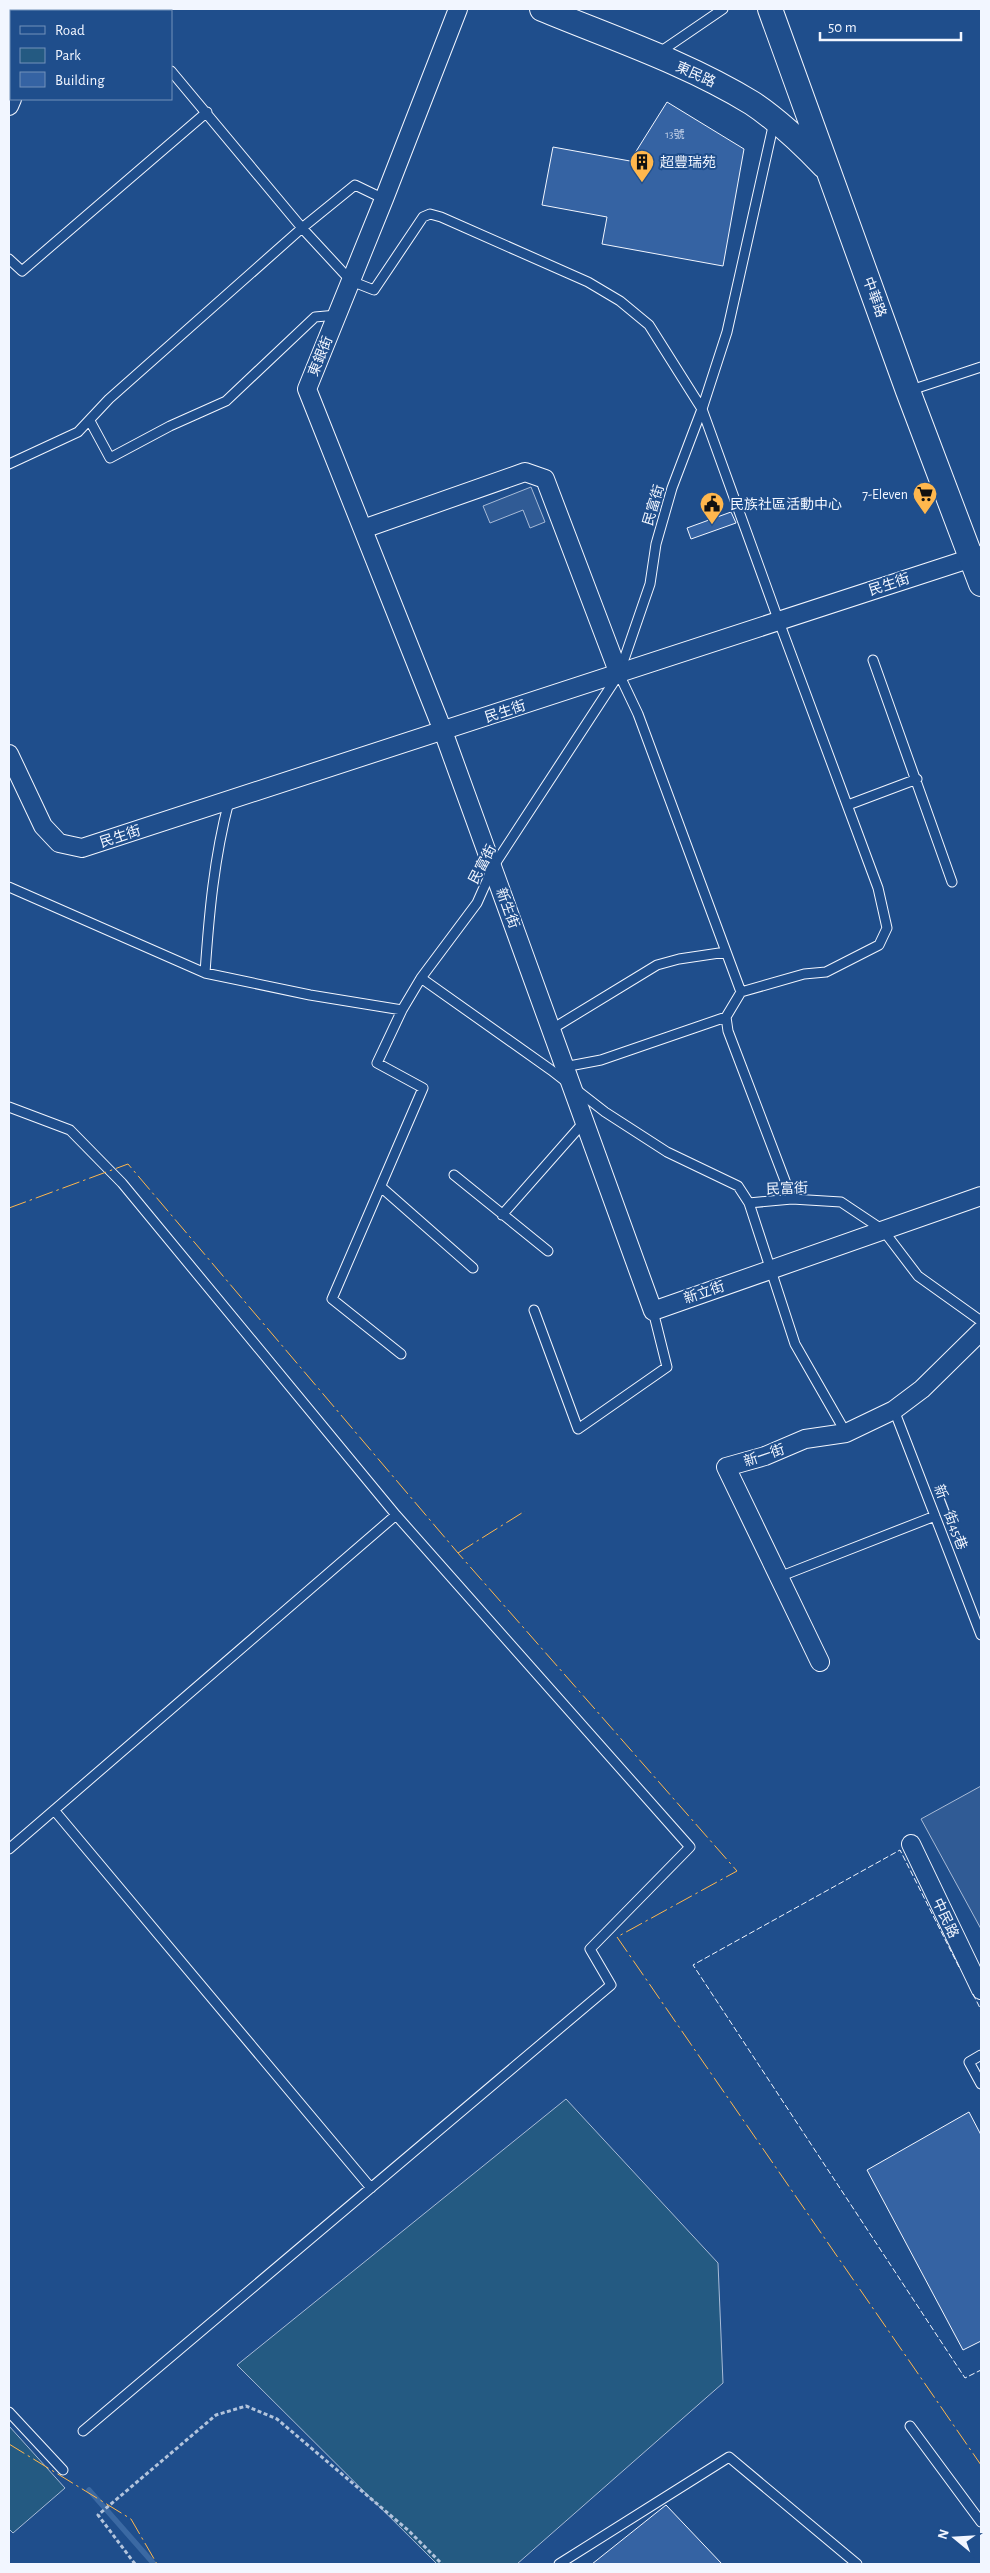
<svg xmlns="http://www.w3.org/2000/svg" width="990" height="2573" font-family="'Alegreya Sans','Noto Sans TC',sans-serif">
	<rect width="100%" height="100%" fill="#1f4e8c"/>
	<path fill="#245a82" stroke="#a8bbd7" d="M566 2099 718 2263 723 2383 517 2564H437L237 2365Z
		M9 2426 65 2488 13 2533 9 2529Z"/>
	<path fill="#305b95" stroke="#a8bbd7" d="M531 487 545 522 530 528 523 510 490 523 483 506Z
		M981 1786V1929L921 1819Z"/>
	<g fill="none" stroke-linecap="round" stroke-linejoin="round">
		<path stroke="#3b69a3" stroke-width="5.5" d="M89 2490 154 2564"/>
	</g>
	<path fill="#3563a3" stroke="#f2f6ff" d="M667 102 744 149 723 266 602 244 607 217 542 205 553 147 630 161Z
		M731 512 736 523 691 539 687 528Z
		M969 2112 981 2135V2341L963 2350 867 2170Z
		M666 2505 722 2564H592Z"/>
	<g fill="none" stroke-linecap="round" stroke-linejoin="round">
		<defs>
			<path id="lane" d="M116 9 118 11
				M657 54 723 9
				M171 71 302 228 351 281 374 290 423 217 430 214 441 217 588 282 620 301 649 325 702 409 778 619 878 888 887 928 879 945 826 972 804 974 741 992
				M774 122 727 332 702 409 672 488 656 544 650 584 619 674 493 867 477 903 421 978 551 1070 605 1112 667 1152 738 1186 749 1203 792 1199 841 1202 883 1230 918 1276 981 1321
				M9 259 22 271 207 112
				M908 391 981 367
				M90 421 110 458 170 426 226 401 315 317 337 315
				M9 464 78 432 109 399 302 228 355 185 384 199
				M873 660 952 882
				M619 674 638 714 741 992 726 1017 728 1031 792 1199
				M848 805 917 779
				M9 887 205 973 310 995 402 1010 421 978
				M205 973C209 914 214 858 229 801
				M552 1029 657 965 679 959 726 952
				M564 1067 601 1060 726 1017
				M9 1107 70 1130 122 1183 396 1515
				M454 1175 548 1251
				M381 1187 473 1268
				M749 1203 795 1344 846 1433
				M502 1215 584 1122
				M534 1310 578 1429 667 1367 653 1311
				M401 1354 332 1299 423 1088 377 1063 402 1010
				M894 1410 981 1635
				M779 1577 935 1516
				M54 1810 371 2188
				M9 1849 396 1515 690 1847 590 1949 611 1985 83 2431
				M981 2055 969 2062 981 2084
				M9 2412 63 2470
				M910 2426 981 2522
				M559 2564 729 2457 857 2564"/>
			<path id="street" d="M458 9 384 199 307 389 443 731 653 1311 981 1196
				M47 11 48 9
				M9 106 12 99
				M363 529 525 472 545 479 619 674
				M9 754 43 826 59 843 82 848 981 555
				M820 1662 726 1467 765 1456 805 1439 846 1433 894 1410 922 1389 981 1331
				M911 1844 981 1990"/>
			<path id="secondary" d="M542 9C612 38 687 63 752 103 779 121 802 143 824 166
				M770 9 908 391 981 584"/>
		</defs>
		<use href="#lane" stroke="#f2f6ff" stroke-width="11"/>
		<use href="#street" stroke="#f2f6ff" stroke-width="20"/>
		<use href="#secondary" stroke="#f2f6ff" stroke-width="26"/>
		<path stroke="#b3c4dc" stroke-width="3" stroke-dasharray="4 2.5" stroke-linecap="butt" d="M135 2564 98 2515 216 2415 246 2406 277 2419 409 2531 442 2564"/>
		<use href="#lane" stroke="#1f4e8c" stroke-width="9"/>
		<use href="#street" stroke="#1f4e8c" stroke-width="18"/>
		<use href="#secondary" stroke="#1f4e8c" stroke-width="24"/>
		<path stroke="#f2f6ff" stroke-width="1" stroke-dasharray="6 2.5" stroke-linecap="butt" d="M959 1967 900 1850 693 1965 965 2378 981 2370
			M973 1994 981 2010"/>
		<path stroke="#ffb74d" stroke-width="1" stroke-dasharray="18 4 2.5 4" stroke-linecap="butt" d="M9 1208 128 1164 458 1553 737 1871 617 1937 981 2465
			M458 1553 525 1511
			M9 2444 131 2519 157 2564"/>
	</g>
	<defs>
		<symbol id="building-pin" viewBox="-11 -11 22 30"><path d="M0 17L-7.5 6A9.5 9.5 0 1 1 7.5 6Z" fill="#ffb74d" stroke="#1f4e8c"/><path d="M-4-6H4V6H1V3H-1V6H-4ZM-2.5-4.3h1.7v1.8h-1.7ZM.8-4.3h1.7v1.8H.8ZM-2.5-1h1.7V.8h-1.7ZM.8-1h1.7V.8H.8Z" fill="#111"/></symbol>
		<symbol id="supermarket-pin" viewBox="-11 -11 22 30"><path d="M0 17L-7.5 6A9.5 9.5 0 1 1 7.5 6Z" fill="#ffb74d" stroke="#1f4e8c"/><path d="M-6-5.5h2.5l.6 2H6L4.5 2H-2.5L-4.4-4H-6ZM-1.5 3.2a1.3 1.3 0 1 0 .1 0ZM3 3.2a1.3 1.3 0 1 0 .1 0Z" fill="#111"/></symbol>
		<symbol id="civic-pin" viewBox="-11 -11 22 30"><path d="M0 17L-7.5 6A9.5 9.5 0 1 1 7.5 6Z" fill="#ffb74d" stroke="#1f4e8c"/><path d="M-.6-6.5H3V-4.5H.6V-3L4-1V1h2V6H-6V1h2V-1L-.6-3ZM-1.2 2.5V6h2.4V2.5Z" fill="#111"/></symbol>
	</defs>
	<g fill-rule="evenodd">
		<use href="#building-pin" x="628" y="148" width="28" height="38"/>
		<use href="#supermarket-pin" x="911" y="480" width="28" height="38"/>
		<use href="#civic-pin" x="698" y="490" width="28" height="38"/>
	</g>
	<g text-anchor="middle" stroke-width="4" stroke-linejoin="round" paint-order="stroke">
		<g font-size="11" fill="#c3d1e8">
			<text x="675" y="138">13號</text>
		</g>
		<g font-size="14" fill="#f2f6ff" stroke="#1f4e8c">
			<text transform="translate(696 74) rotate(24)" y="5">東民路</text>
			<text transform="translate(875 297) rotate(70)" y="5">中華路</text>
			<text transform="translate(320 356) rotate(-68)" y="5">東銀街</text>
			<text transform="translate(653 505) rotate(-73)" y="5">民富街</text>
			<text transform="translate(889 584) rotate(-18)" y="5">民生街</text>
			<text transform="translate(505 711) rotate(-18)" y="5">民生街</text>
			<text transform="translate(120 836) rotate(-18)" y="5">民生街</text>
			<text transform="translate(482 864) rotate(-62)" y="5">民富街</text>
			<text transform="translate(508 908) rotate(70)" y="5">新生街</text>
			<text transform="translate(787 1188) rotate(-2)" y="5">民富街</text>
			<text transform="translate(704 1292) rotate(-19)" y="5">新立街</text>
			<text transform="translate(764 1455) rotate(-19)" y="5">新一街</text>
			<text transform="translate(951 1517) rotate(69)" y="5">新一街45巷</text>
			<text transform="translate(946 1918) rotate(65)" y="5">中民路</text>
		</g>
		<g font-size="14" fill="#f2f6ff" stroke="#1f4e8c" text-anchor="start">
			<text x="660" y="167">超豐瑞苑</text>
			<text x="908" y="499" text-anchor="end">7-Eleven</text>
			<text x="730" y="509">民族社區活動中心</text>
		</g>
	</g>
	<rect width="990" height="2573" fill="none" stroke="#f2f6ff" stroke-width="20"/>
	<rect x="10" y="10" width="162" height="90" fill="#1f4e8c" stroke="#7391ba"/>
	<rect x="20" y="26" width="25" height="8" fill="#1f4e8c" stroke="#7391ba"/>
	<text x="55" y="35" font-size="15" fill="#f2f6ff">Road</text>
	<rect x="20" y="48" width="25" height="15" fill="#245a82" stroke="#7391ba"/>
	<text x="55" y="60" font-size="15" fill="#f2f6ff">Park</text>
	<rect x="20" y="72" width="25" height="15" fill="#3563a3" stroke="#7391ba"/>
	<text x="55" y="85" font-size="15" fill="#f2f6ff">Building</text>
	<g transform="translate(955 2538) rotate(288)" stroke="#1f4e8c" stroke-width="4" paint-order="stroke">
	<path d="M0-4L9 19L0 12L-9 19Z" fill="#f2f6ff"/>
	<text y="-8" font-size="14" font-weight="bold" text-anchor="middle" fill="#f2f6ff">N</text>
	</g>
	<path d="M820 32v8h141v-8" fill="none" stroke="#f2f6ff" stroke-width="2.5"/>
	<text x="828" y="32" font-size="15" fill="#f2f6ff" stroke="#1f4e8c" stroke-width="4" paint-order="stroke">50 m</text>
</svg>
